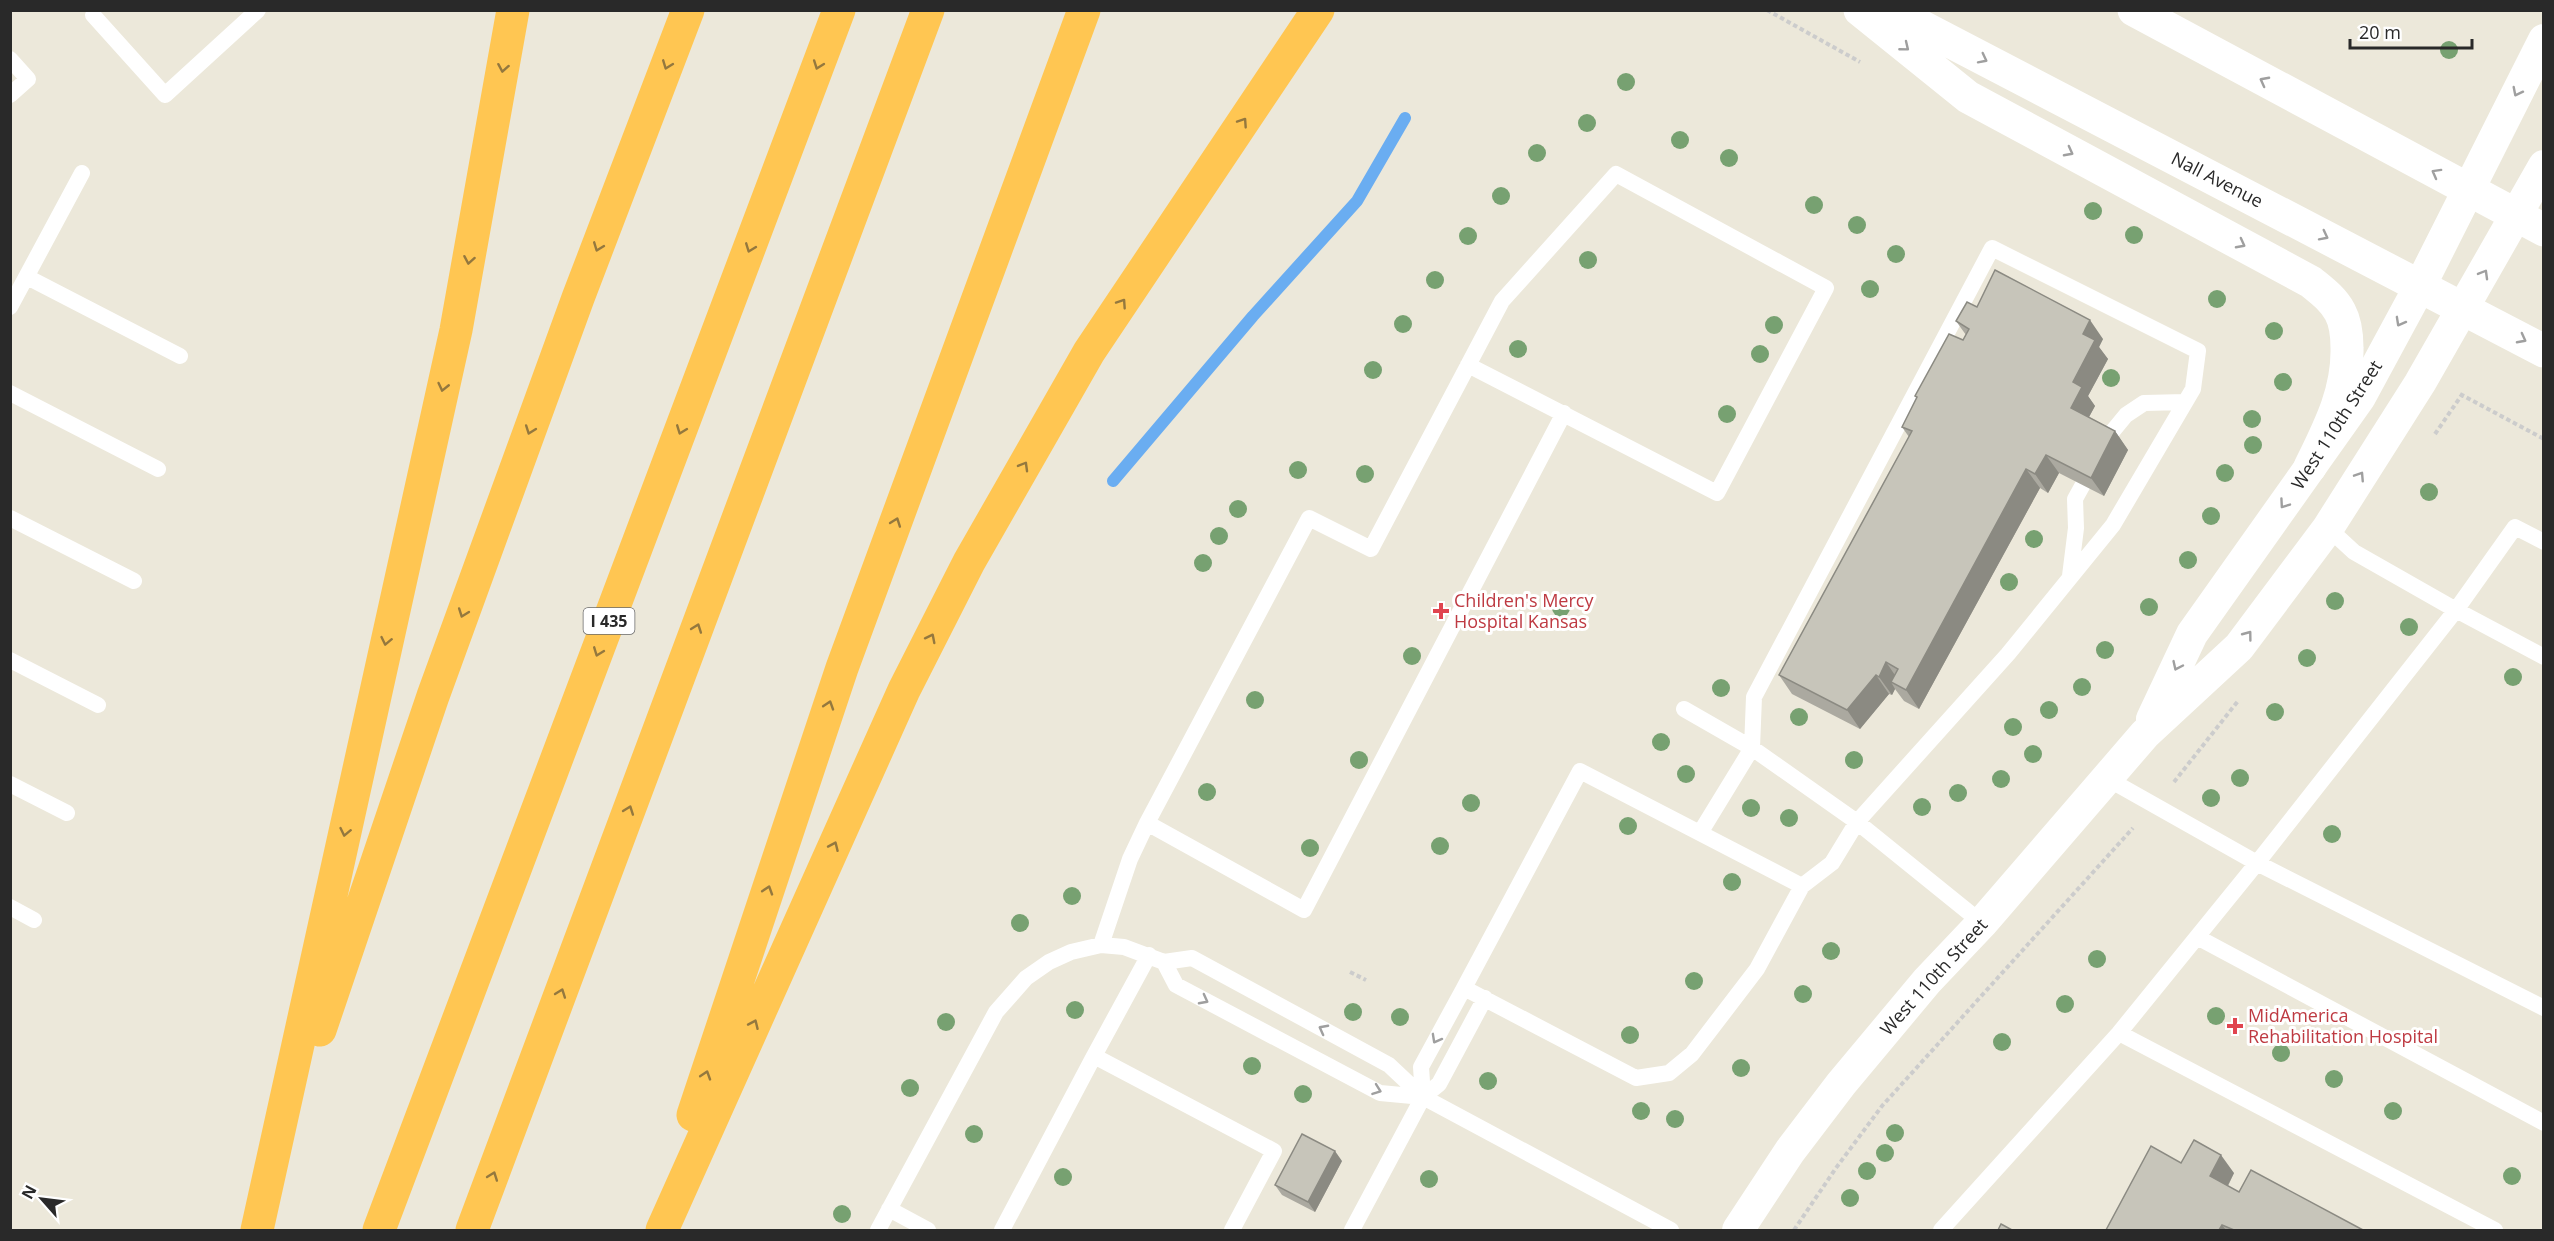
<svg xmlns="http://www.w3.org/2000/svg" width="2554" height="1241" font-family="'Open Sans',sans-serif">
	<rect width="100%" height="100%" fill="#ece8da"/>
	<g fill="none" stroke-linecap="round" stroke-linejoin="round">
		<path stroke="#6aadf1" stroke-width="12" d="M1113 481 1253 316 1357 201 1405 118"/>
		<path stroke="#ccc" stroke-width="4" stroke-dasharray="4.5 3" stroke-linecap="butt" d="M1767 10 1860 62
			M2460 394 2544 439
			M2435 434 2461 396
			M2174 782 2238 701
			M1350 972 1366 980
			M1794 1230 1836 1168 1882 1106 2133 828"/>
		<path stroke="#fff" stroke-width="16" d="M93 15 165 95 258 10
			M10 59 28 79 10 95
			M27 277 180 356
			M10 307 82 173
			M10 393 158 469
			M10 518 134 581
			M2544 542 2515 527 2456 610 2544 657
			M2070 576 2076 528 2075 499 2112 432 2126 415 2144 403 2185 402
			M10 660 98 705
			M1684 709 1752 748 1754 697 1992 248 2198 351 2193 389 2113 525 2008 654 1857 822 1752 748 1700 833
			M2108 779 2257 863 2456 610 2354 552 2328 528
			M10 784 67 813
			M1147 823 1304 910 1564 413
			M1802 886 1757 969 1692 1054 1669 1073 1636 1078 1464 988 1580 771 1802 886 1832 863 1857 822 1982 923
			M10 907 34 920
			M2197 937 2544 1123
			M1101 945 1130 859 1147 823 1309 518 1371 549 1502 301 1616 174 1826 288 1717 493 1468 365
			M1149 955 1094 1056 1274 1151 1232 1230
			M1164 962 1176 985 1380 1093 1423 1097
			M2119 1033 2495 1230
			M1423 1097 1421 1067 1464 988
			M889 1209 928 1230
			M878 1230 996 1012 1026 978 1049 962 1071 952 1101 945 1124 947 1164 962 1192 958 1389 1065 1423 1097 1671 1230
			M1002 1230 1094 1056
			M1352 1230 1423 1097 1439 1084 1485 998
			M1941 1230 2119 1033 2257 863 2544 1008"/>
		<path stroke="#fff" stroke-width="32" d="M2152 719 2192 634 2360 397 2420 286 2544 40
			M1738 1230 1790 1151 1841 1084 1927 981 1982 923 2145 734 2239 647 2328 528 2420 383 2544 166"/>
		<path stroke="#fff" stroke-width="33" d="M1860 10 1968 97 2311 282C2322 291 2333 299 2340 312 2346 323 2347 336 2347 348 2348 392 2329 428 2310 467
			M1890 10 2544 351
			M2134 10 2544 230"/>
		<path stroke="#ffc652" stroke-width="33" d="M320 1030 433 696 578 298 688 10
			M693 1115 842 668 1084 10
			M257 1230 456 330 513 10
			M379 1230 839 10
			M472 1230 928 10
			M662 1230 904 690 969 562 1089 352 1318 10"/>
	</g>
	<g fill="#77a171">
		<circle cx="2449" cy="50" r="9"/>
		<circle cx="1626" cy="82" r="9"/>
		<circle cx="1587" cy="123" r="9"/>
		<circle cx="1680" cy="140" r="9"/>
		<circle cx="1537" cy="153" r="9"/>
		<circle cx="1729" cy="158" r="9"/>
		<circle cx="1501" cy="196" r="9"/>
		<circle cx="1814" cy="205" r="9"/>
		<circle cx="2093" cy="211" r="9"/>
		<circle cx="1857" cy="225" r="9"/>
		<circle cx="2134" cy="235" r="9"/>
		<circle cx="1468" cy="236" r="9"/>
		<circle cx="1896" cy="254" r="9"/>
		<circle cx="1588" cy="260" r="9"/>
		<circle cx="1435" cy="280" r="9"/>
		<circle cx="1870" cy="289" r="9"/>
		<circle cx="2217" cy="299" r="9"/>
		<circle cx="1403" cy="324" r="9"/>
		<circle cx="1774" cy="325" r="9"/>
		<circle cx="2274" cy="331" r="9"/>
		<circle cx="1518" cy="349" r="9"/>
		<circle cx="1760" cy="354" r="9"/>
		<circle cx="1373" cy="370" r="9"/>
		<circle cx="2111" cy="378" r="9"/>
		<circle cx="2283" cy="382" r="9"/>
		<circle cx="1727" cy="414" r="9"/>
		<circle cx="2252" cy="419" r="9"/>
		<circle cx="2253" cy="445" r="9"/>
		<circle cx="1298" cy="470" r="9"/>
		<circle cx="2225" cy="473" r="9"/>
		<circle cx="1365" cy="474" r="9"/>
		<circle cx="2429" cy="492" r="9"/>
		<circle cx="1238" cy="509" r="9"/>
		<circle cx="2211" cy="516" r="9"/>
		<circle cx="1219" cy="536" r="9"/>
		<circle cx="2034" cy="539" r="9"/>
		<circle cx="2188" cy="560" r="9"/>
		<circle cx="1203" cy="563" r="9"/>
		<circle cx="2009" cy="582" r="9"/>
		<circle cx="2335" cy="601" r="9"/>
		<circle cx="2149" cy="607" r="9"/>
		<circle cx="1561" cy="608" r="9"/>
		<circle cx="2409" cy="627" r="9"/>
		<circle cx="2105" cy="650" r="9"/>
		<circle cx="1412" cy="656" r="9"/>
		<circle cx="2307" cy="658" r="9"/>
		<circle cx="2513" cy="677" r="9"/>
		<circle cx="2082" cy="687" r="9"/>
		<circle cx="1721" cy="688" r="9"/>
		<circle cx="1255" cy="700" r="9"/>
		<circle cx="2049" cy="710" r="9"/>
		<circle cx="2275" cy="712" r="9"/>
		<circle cx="1799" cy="717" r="9"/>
		<circle cx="2013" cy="727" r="9"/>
		<circle cx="1661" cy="742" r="9"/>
		<circle cx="2033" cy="754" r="9"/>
		<circle cx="1359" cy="760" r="9"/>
		<circle cx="1854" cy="760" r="9"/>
		<circle cx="1686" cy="774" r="9"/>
		<circle cx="2240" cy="778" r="9"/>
		<circle cx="2001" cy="779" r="9"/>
		<circle cx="1207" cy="792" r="9"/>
		<circle cx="1958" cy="793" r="9"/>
		<circle cx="2211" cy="798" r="9"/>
		<circle cx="1471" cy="803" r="9"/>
		<circle cx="1922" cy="807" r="9"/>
		<circle cx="1751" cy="808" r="9"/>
		<circle cx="1789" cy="818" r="9"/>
		<circle cx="1628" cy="826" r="9"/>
		<circle cx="2332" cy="834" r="9"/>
		<circle cx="1440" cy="846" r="9"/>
		<circle cx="1310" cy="848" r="9"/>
		<circle cx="1732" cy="882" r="9"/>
		<circle cx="1072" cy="896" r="9"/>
		<circle cx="1020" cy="923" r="9"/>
		<circle cx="1831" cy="951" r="9"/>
		<circle cx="2097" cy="959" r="9"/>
		<circle cx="1694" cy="981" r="9"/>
		<circle cx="1803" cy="994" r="9"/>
		<circle cx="2065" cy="1004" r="9"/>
		<circle cx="1075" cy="1010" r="9"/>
		<circle cx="1353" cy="1012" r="9"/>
		<circle cx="2216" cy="1016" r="9"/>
		<circle cx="1400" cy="1017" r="9"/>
		<circle cx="946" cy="1022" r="9"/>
		<circle cx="1630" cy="1035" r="9"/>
		<circle cx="2002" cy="1042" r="9"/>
		<circle cx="2281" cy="1053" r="9"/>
		<circle cx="1252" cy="1066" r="9"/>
		<circle cx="1741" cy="1068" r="9"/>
		<circle cx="2334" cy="1079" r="9"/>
		<circle cx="1488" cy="1081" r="9"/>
		<circle cx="910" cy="1088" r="9"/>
		<circle cx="1303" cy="1094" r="9"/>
		<circle cx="1641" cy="1111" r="9"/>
		<circle cx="2393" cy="1111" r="9"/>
		<circle cx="1675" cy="1119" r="9"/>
		<circle cx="1895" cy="1133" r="9"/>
		<circle cx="974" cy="1134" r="9"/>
		<circle cx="1885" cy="1153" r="9"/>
		<circle cx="1867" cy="1171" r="9"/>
		<circle cx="2512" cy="1176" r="9"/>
		<circle cx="1063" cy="1177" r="9"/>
		<circle cx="1429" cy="1179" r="9"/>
		<circle cx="1850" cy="1198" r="9"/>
		<circle cx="842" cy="1214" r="9"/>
	</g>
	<path fill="#aba9a0" d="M1977 307 2103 339 2099 347 2108 359 2088 396 2095 406 2089 417 2115 431 2128 450 2104 496 2059 473 2048 493 2040 488 1919 709 1904 701 1895 689 1892 695 1889 694 1860 729 1792 694 1779 675 1909 437 1902 427 1917 398 1915 396 1963 340 1966 335 1956 321Z
		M1342 1161 1315 1212 1282 1195 1275 1185Z
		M2181 1163 2234 1173 2228 1186 2239 1192 2363 1230H2106Z"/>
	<path fill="#8b8a82" d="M2090 320 2103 339 2099 347 2108 359 2088 396 2095 406 2084 426 2071 408 2073 382 2083 334Z
		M2115 431 2128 450 2104 496 2091 478Z
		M2046 455 2059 473 2048 493 2035 474Z
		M2026 469 2040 488 1919 709 1906 690Z
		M1886 662 1899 681 1891 682 1895 689 1892 695 1879 677Z
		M1876 675 1889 694 1860 729 1847 710Z
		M1335 1151 1342 1161 1315 1212 1308 1202Z
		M2221 1155 2234 1173 2223 1195 2210 1176Z
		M2222 1225 2226 1230H2219Z"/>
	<path fill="#c7c5ba" stroke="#8b8a82" stroke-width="1.5" d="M1995 270 2090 320 2083 334 2095 340 2073 382 2082 387 2071 408 2115 431 2091 478 2046 455 2035 474 2026 469 1906 690 1891 682 1898 669 1886 662 1879 677 1876 675 1847 710 1779 675 1912 431 1902 427 1917 397 1915 396 1949 334 1963 340 1969 329 1956 321 1967 302 1977 307Z
		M1302 1134 1335 1151 1308 1202 1275 1185Z
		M2194 1140 2221 1155 2210 1176 2239 1192 2251 1170 2363 1230H2234L2222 1225 2219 1230H2106L2151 1146 2181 1163Z
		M2001 1224 2012 1230H1998Z"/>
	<defs><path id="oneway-chevron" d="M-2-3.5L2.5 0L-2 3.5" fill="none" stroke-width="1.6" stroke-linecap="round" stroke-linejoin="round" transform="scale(1.5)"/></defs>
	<g stroke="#9f9f9f">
		<use href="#oneway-chevron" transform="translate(1905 47) rotate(39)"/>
		<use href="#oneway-chevron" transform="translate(1983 59) rotate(27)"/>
		<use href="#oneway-chevron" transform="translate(2264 81) rotate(-152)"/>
		<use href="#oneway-chevron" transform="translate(2517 92) rotate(117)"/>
		<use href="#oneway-chevron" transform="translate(2069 152) rotate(28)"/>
		<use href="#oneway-chevron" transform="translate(2436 173) rotate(-151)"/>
		<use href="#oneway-chevron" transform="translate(2324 236) rotate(27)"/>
		<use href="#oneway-chevron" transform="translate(2241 244) rotate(28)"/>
		<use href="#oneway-chevron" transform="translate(2484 274) rotate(-60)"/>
		<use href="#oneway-chevron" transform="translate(2400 322) rotate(119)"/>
		<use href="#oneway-chevron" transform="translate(2522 339) rotate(28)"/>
		<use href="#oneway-chevron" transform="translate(2360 476) rotate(-57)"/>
		<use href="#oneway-chevron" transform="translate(2284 504) rotate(125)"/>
		<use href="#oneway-chevron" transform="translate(2248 635) rotate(-53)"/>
		<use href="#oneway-chevron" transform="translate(2177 666) rotate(115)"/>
		<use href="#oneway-chevron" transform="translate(1204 1000) rotate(28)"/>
		<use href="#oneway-chevron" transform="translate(1323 1029) rotate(-152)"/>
		<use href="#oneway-chevron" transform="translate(1436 1039) rotate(119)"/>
		<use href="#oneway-chevron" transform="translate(1377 1090) rotate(20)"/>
	</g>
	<g stroke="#94783e">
		<use href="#oneway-chevron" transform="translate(667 65) rotate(111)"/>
		<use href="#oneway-chevron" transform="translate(818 65) rotate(110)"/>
		<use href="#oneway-chevron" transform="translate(503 68) rotate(100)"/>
		<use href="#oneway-chevron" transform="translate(1243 122) rotate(-56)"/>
		<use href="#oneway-chevron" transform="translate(598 247) rotate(111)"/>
		<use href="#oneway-chevron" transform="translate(750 248) rotate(111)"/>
		<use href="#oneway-chevron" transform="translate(469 260) rotate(100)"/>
		<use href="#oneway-chevron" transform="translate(1122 303) rotate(-56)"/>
		<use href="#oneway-chevron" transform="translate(443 387) rotate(103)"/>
		<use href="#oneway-chevron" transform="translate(530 430) rotate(110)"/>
		<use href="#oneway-chevron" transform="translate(681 430) rotate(111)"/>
		<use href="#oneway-chevron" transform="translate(1024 466) rotate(-60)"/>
		<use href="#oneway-chevron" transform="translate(896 522) rotate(-70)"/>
		<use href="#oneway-chevron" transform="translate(463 613) rotate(110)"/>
		<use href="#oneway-chevron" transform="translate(697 628) rotate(-70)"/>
		<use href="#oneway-chevron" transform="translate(931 638) rotate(-63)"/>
		<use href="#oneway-chevron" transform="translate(386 641) rotate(102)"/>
		<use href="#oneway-chevron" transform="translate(598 652) rotate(111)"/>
		<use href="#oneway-chevron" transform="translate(829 705) rotate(-72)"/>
		<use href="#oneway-chevron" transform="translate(629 810) rotate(-70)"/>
		<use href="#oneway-chevron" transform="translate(345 832) rotate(102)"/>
		<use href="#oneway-chevron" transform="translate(834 846) rotate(-66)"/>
		<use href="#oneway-chevron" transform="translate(768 890) rotate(-72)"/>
		<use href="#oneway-chevron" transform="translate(561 993) rotate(-70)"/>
		<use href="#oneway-chevron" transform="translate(754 1024) rotate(-66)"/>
		<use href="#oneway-chevron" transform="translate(706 1075) rotate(-72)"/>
		<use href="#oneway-chevron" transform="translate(493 1176) rotate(-70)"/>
	</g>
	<g fill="#e0444e" stroke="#fff" stroke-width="2">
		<path d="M1438 602h6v6h6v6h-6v6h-6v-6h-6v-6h6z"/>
		<path d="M2232 1017h6v6h6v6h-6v6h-6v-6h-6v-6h6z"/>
	</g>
	<g text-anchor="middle" stroke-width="6" stroke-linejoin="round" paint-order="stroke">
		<rect fill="#fff" stroke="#696969" stroke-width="1.5" x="583.5" y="608" width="51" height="26" rx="4.5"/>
		<g font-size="16" font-weight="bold" fill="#292929">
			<text x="609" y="627">I 435</text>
		</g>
		<g font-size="18" fill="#292929" stroke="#fff">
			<text transform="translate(2217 180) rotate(27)" y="6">Nall Avenue</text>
			<text transform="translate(2337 425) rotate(-57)" y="6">West 110th Street</text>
			<text transform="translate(1934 977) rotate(-48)" y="6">West 110th Street</text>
		</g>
		<g font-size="18" fill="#be3a42" stroke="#fff" text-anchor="start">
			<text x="1454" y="607">Children's Mercy<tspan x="1454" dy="21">Hospital Kansas</tspan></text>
			<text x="2248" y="1022">MidAmerica<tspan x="2248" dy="21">Rehabilitation Hospital</tspan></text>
		</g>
	</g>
	<rect width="2554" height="1241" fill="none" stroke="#292929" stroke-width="24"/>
	<g transform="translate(42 1199) rotate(298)" stroke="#ffffff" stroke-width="4.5" paint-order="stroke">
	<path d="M0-4.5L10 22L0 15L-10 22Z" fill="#292929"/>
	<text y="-9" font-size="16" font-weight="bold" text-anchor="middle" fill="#292929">N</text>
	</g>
	<path d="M2350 39v9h122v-9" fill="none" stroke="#292929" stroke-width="3"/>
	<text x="2359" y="39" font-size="18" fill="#292929" stroke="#ffffff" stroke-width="4.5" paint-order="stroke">20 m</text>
</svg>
